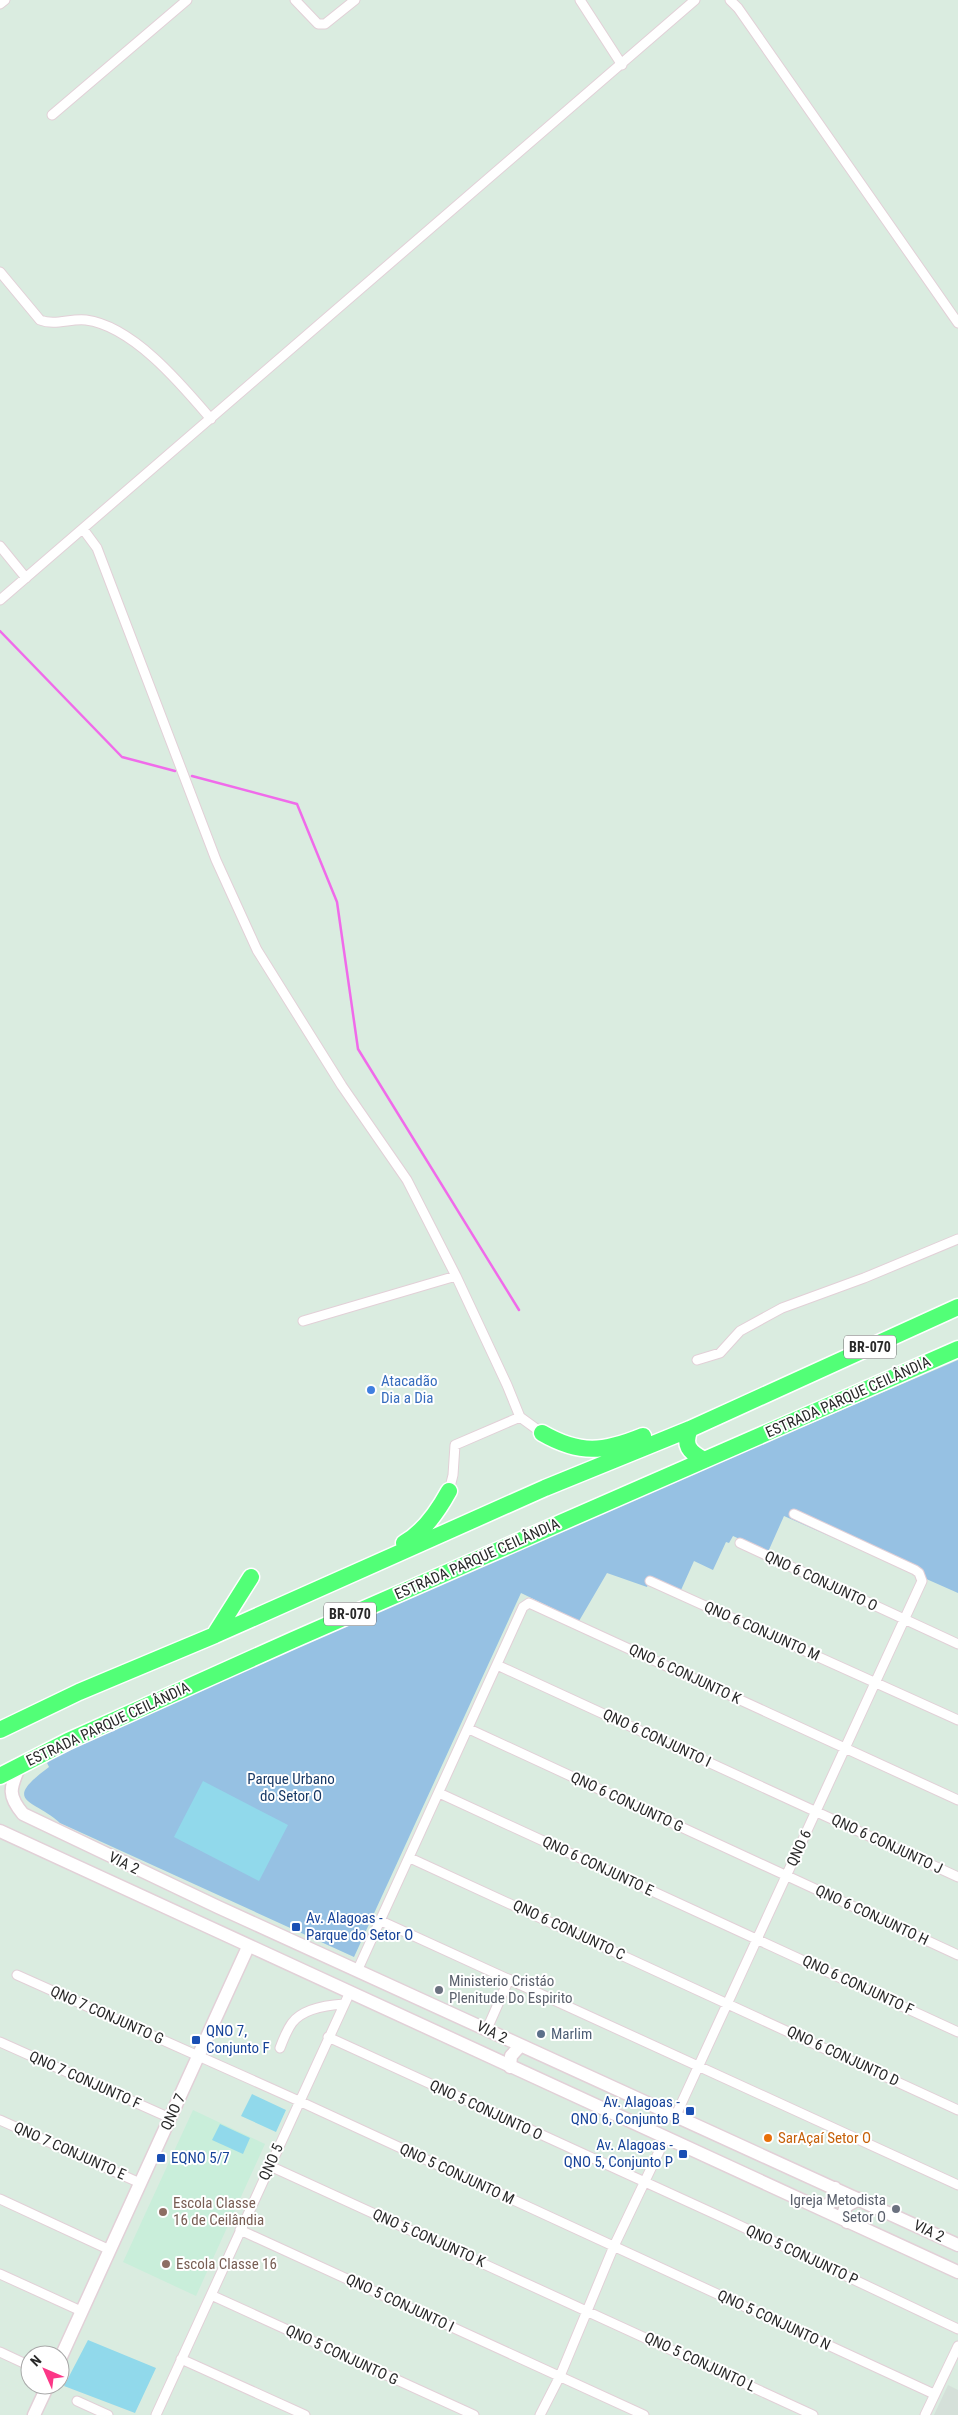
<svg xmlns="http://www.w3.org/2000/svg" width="958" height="2415" font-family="'Roboto Condensed',sans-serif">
	<rect width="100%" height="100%" fill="#daece0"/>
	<path fill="#c9eeda" d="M193 2110 265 2144 196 2296 123 2262Z"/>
	<path fill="#96c1e3" d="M958 1360V1593L784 1516 768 1552 733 1536 729 1543 726 1542 713 1570 694 1561 681 1590 651 1577 647 1587 607 1573 579 1621 521 1593 354 1957 60 1823C34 1799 0 1803 49 1767L47 1763 57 1753 517 1550Z"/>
	<path fill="#91d9eb" d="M203 1781 288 1825 259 1881 174 1837Z
		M252 2094 286 2110 276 2132 241 2116Z
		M220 2124 250 2138 243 2154 212 2140Z
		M88 2340 156 2368 135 2413 64 2386Z"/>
	<path fill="#d5e0d9" d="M948 2385 958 2390V2415H934Z"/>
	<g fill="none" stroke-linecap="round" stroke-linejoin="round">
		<path stroke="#f06bea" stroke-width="2.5" d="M0 631 122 757 175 771
			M192 776 297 804 337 902 358 1049 519 1310"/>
		<defs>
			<path id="minor" d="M295 0 318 24H325L355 0
				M580 0 622 65
				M730 0 738 8 958 323
				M0 4 5 0
				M52 115 187 0
				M0 272 40 320C55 326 71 318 86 320 133 326 182 385 211 419
				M83 529 97 548 216 860 257 950 342 1086 407 1180 456 1276 507 1385 520 1417 542 1433
				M0 546 26 578
				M0 600 695 0
				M303 1321 456 1276
				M697 1360 720 1353 740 1331 782 1308 864 1278 958 1239
				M449 1491 453 1475 455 1445 520 1417
				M740 1543 958 1644
				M650 1581 958 1720
				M497 1665 958 1877
				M469 1729 958 1955
				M439 1793 958 2032
				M410 1858 958 2110
				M381 1921 958 2185
				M358 1969 523 1607 529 1603 958 1800
				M17 1975 299 2101 934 2394
				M487 2029 509 1979
				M328 2037 728 2220 958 2329
				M0 2042 170 2118
				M280 2048C283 2040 287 2030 292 2023 303 2008 328 2005 344 2004
				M676 2115 922 1581 919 1573 915 1570 794 1514
				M0 2120 140 2183
				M270 2166 813 2415
				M0 2199 110 2250
				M240 2230 644 2415
				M0 2274 81 2311
				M211 2295 474 2415
				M0 2352 30 2366
				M181 2359 305 2415
				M77 2401 108 2415
				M156 2415 350 1992
				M540 2415 560 2376 614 2246 665 2139
				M925 2415 958 2346"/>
			<path id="secondary" d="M20 1765C11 1787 6 1794 23 1814L218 1907 958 2245
				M0 1831 958 2272
				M510 2067 511 2056 520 2046
				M821 2209 833 2201 835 2188
				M847 2222 843 2215 846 2206 859 2199
				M60 2359 248 1947
				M34 2415 48 2385"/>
			<path id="motorway" d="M690 1429C683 1445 689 1452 704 1460
				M542 1433C580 1455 604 1452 643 1436
				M404 1543C424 1532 438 1511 449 1491
				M215 1634 251 1577
				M0 1730 79 1692 215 1635 545 1488 690 1429 958 1307
				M0 1776 68 1741 293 1640 958 1349"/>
		</defs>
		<use href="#minor" stroke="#e2d0d7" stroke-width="11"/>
		<use href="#secondary" stroke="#e2d0d7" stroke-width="15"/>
		<use href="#motorway" stroke="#fff" stroke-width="19"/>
		<use href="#minor" stroke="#fff" stroke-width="9"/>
		<use href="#secondary" stroke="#fff" stroke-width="12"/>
		<use href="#motorway" stroke="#52ff77" stroke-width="16"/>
	</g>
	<circle fill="#3f7fe0" stroke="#fff" stroke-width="2" cx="371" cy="1390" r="5"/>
	<g fill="#1a4fb4" stroke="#fff" stroke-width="2">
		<rect x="291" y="1922" width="10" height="10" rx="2.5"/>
		<rect x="191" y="2035" width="10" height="10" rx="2.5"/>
		<rect x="685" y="2106" width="10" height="10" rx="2.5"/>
		<rect x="678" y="2149" width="10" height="10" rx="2.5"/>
		<rect x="156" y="2153" width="10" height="10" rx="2.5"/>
	</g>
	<g fill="#6b7280" stroke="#fff" stroke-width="2">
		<circle cx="439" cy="1990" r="5"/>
		<circle cx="896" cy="2209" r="5"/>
	</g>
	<circle fill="#5c6f8a" stroke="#fff" stroke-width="2" cx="541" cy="2034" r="5"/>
	<circle fill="#e8710a" stroke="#fff" stroke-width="2" cx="768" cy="2138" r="5"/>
	<g fill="#8d6e63" stroke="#fff" stroke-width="2">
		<circle cx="163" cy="2212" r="5"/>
		<circle cx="166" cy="2264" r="5"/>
	</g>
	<g text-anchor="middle" stroke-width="4" stroke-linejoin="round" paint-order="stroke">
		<g fill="#fff" stroke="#696969" stroke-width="1">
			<rect x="844" y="1335.5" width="52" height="23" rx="4"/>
			<rect x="324" y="1602.5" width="52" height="23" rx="4"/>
		</g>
		<g font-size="14" font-weight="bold" fill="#292929">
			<text x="870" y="1352">BR-070</text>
			<text x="350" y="1619">BR-070</text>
		</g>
		<g font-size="15" fill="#366cbe" stroke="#fff" text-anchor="start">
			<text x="381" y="1386">Atacadão<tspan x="381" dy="17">Dia a Dia</tspan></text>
		</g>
		<g font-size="15" fill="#292929" stroke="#fff">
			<text transform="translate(848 1397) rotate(-24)" y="5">ESTRADA PARQUE CEILÂNDIA</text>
			<text transform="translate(477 1559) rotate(-24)" y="5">ESTRADA PARQUE CEILÂNDIA</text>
			<text transform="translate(821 1581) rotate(25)" y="5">QNO 6 CONJUNTO O</text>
			<text transform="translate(762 1631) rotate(24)" y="5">QNO 6 CONJUNTO M</text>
			<text transform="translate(685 1674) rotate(25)" y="5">QNO 6 CONJUNTO K</text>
			<text transform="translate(108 1724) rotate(-25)" y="5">ESTRADA PARQUE CEILÂNDIA</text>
			<text transform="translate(657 1738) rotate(25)" y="5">QNO 6 CONJUNTO I</text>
			<text transform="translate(627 1802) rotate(25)" y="5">QNO 6 CONJUNTO G</text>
			<text transform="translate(887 1844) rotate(25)" y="5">QNO 6 CONJUNTO J</text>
			<text transform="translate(799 1848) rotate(-65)" y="5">QNO 6</text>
			<text transform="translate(124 1863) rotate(26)" y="5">VIA 2</text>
			<text transform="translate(598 1866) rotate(25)" y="5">QNO 6 CONJUNTO E</text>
			<text transform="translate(872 1915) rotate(25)" y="5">QNO 6 CONJUNTO H</text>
			<text transform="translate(569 1930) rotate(25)" y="5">QNO 6 CONJUNTO C</text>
			<text transform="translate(858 1985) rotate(25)" y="5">QNO 6 CONJUNTO F</text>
			<text transform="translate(107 2015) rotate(24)" y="5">QNO 7 CONJUNTO G</text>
			<text transform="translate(492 2032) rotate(26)" y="5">VIA 2</text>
			<text transform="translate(843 2056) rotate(25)" y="5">QNO 6 CONJUNTO D</text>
			<text transform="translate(85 2080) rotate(24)" y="5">QNO 7 CONJUNTO F</text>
			<text transform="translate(486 2110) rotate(25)" y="5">QNO 5 CONJUNTO O</text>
			<text transform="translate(173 2112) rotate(-65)" y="5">QNO 7</text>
			<text transform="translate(70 2151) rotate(24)" y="5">QNO 7 CONJUNTO E</text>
			<text transform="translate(271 2162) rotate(-66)" y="5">QNO 5</text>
			<text transform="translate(457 2174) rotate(25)" y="5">QNO 5 CONJUNTO M</text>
			<text transform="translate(929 2231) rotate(25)" y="5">VIA 2</text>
			<text transform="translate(429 2238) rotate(24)" y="5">QNO 5 CONJUNTO K</text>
			<text transform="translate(802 2255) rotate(25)" y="5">QNO 5 CONJUNTO P</text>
			<text transform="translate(400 2303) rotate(25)" y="5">QNO 5 CONJUNTO I</text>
			<text transform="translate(774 2320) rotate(25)" y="5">QNO 5 CONJUNTO N</text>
			<text transform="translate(342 2355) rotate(25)" y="5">QNO 5 CONJUNTO G</text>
			<text transform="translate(700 2362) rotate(25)" y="5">QNO 5 CONJUNTO L</text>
		</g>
		<g font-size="15" fill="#183a67" stroke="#fff">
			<text x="291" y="1784">Parque Urbano<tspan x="291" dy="17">do Setor O</tspan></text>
		</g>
		<g font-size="15" fill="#164399" stroke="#fff" text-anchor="start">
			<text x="306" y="1923">Av. Alagoas -<tspan x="306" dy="17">Parque do Setor O</tspan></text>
			<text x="206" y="2036">QNO 7,<tspan x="206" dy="17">Conjunto F</tspan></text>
			<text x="680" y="2107" text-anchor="end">Av. Alagoas -<tspan x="680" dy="17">QNO 6, Conjunto B</tspan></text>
			<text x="673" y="2150" text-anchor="end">Av. Alagoas -<tspan x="673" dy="17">QNO 5, Conjunto P</tspan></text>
			<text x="171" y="2163">EQNO 5/7</text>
		</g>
		<g font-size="15" fill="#5b616d" stroke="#fff" text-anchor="start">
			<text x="449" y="1986">Ministerio Cristáo<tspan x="449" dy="17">Plenitude Do Espirito</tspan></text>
			<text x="886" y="2205" text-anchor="end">Igreja Metodista<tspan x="886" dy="17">Setor O</tspan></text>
		</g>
		<g font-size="15" fill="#4e5e75" stroke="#fff" text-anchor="start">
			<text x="551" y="2039">Marlim</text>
		</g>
		<g font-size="15" fill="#c56008" stroke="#fff" text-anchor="start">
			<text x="778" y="2143">SarAçaí Setor O</text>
		</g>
		<g font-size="15" fill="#785e54" stroke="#fff" text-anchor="start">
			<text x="173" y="2208">Escola Classe<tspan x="173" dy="17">16 de Ceilândia</tspan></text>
			<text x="176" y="2269">Escola Classe 16</text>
		</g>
	</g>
	<g transform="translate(45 2370) rotate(315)"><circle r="24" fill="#ffffff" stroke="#a9a9a9"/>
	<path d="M0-4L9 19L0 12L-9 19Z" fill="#fc3787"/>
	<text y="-8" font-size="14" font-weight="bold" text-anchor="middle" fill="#292929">N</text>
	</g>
</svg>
